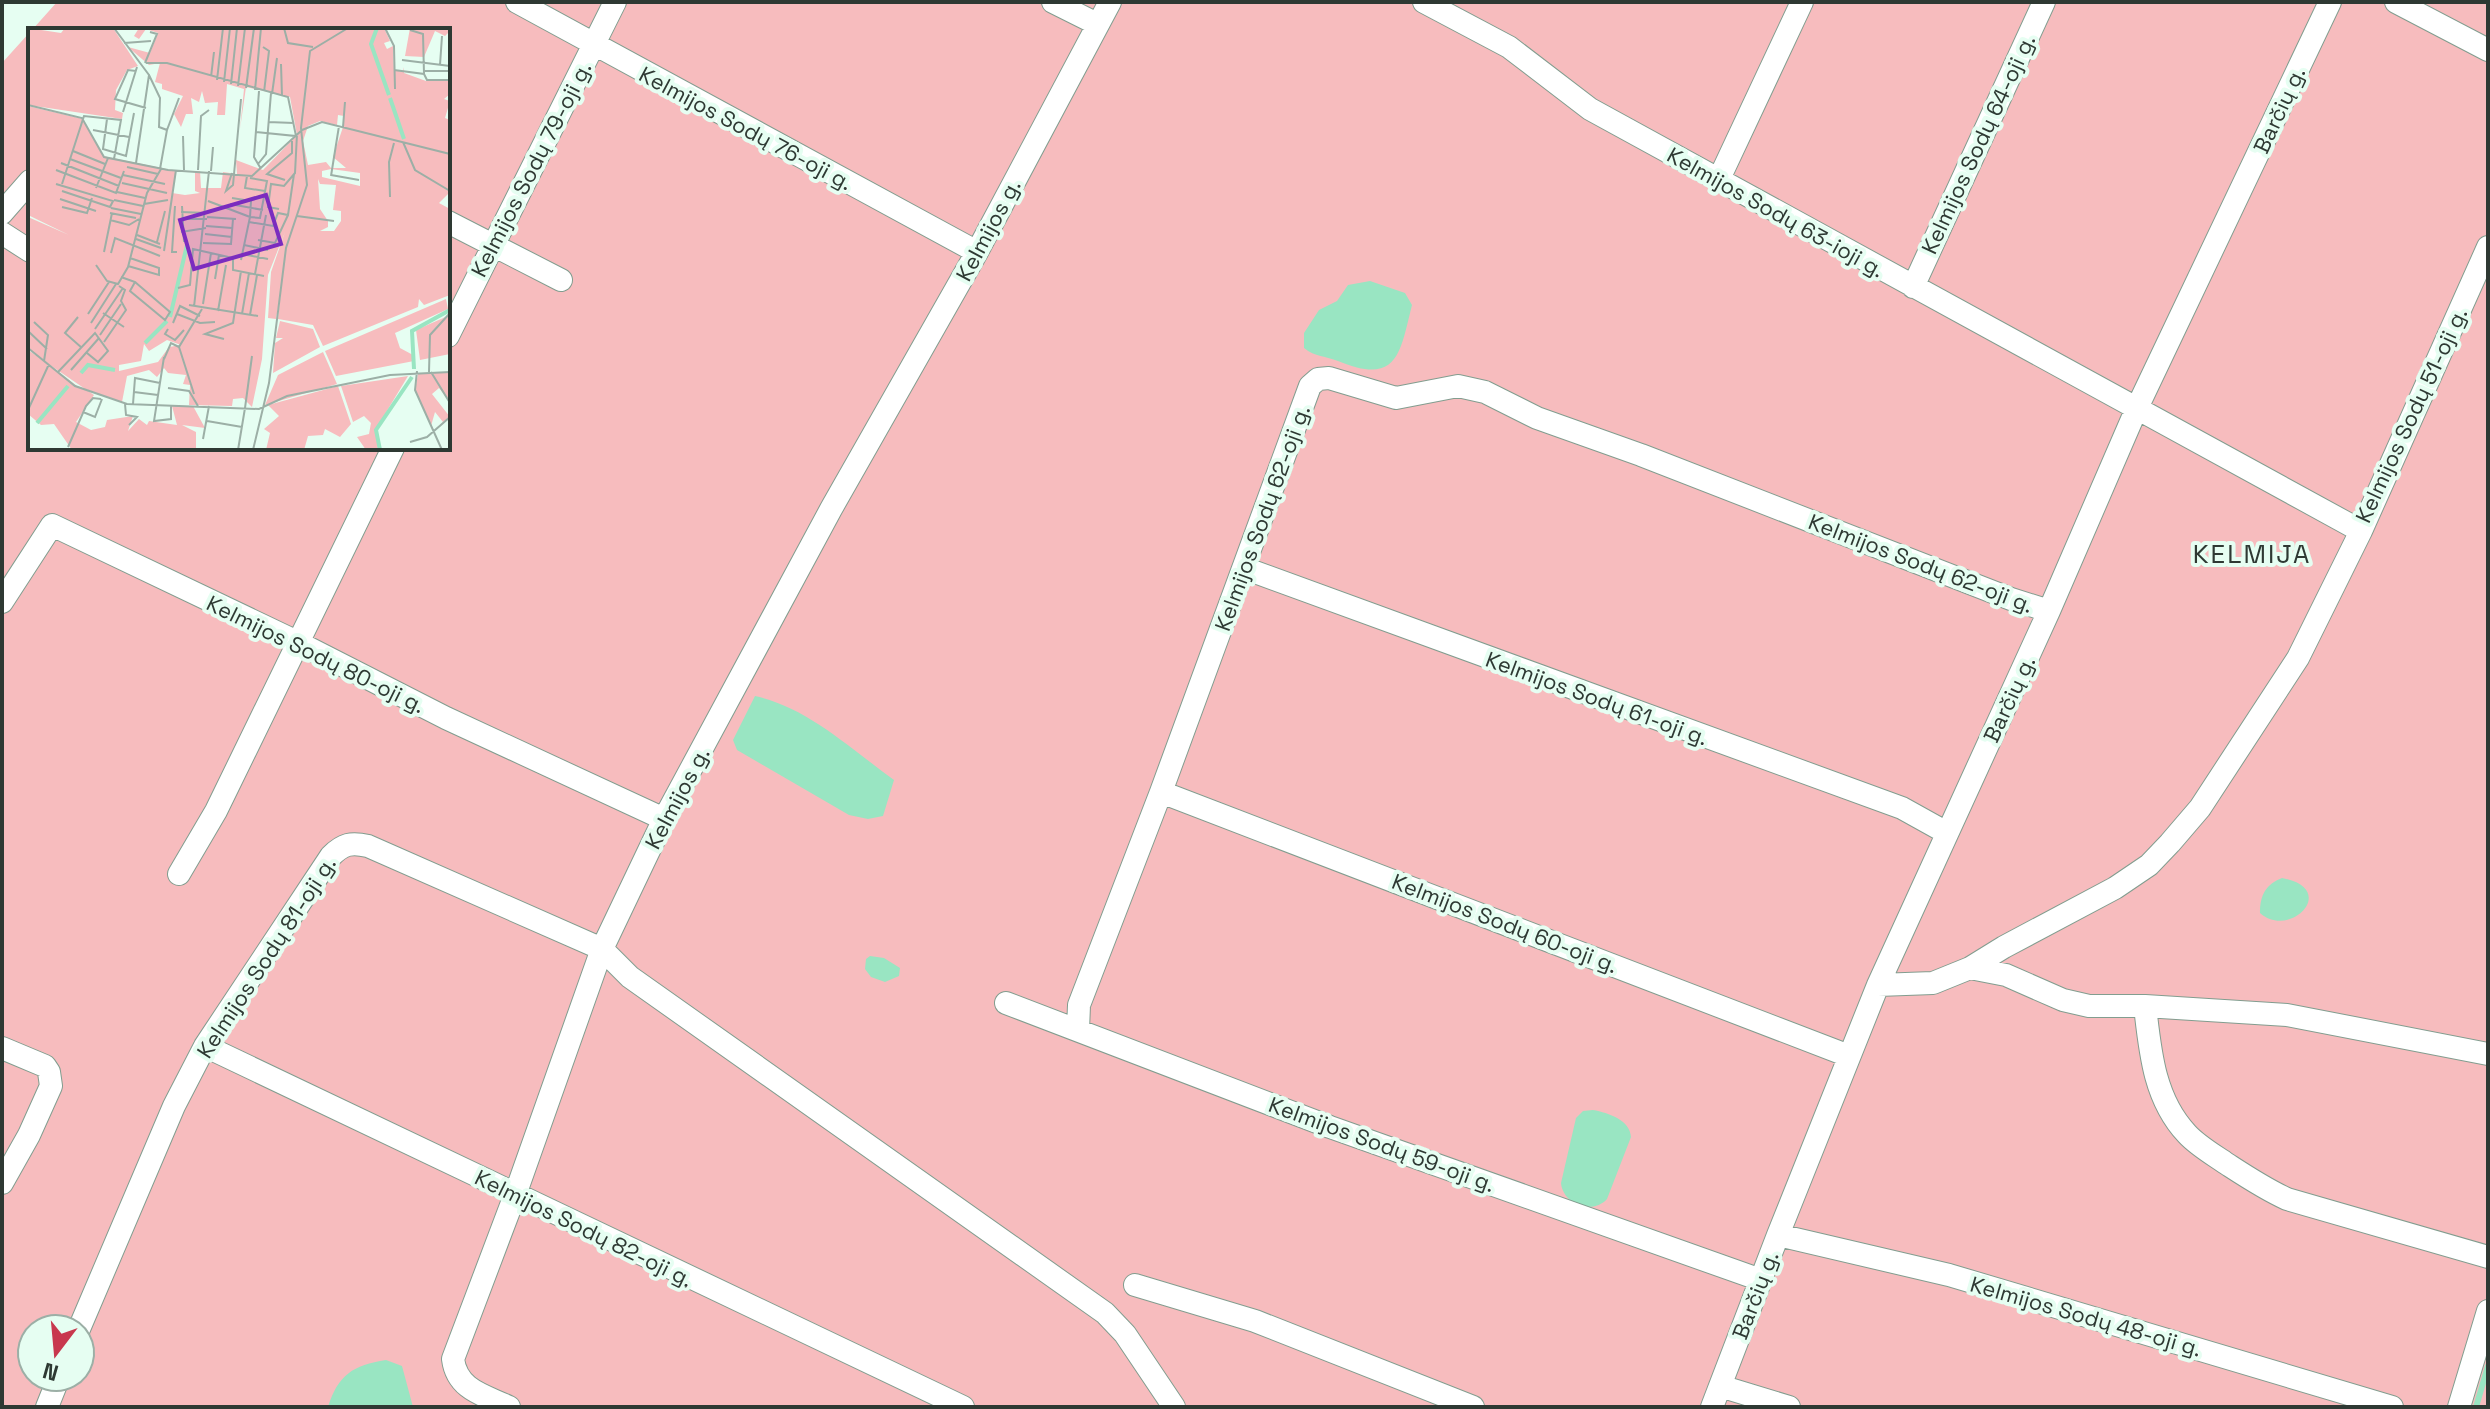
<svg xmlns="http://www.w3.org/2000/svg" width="2490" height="1409" font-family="'Space Grotesk',sans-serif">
	<rect width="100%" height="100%" fill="#e6fef2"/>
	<path fill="#f7bcbe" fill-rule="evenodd" d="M57 2H2488V1407H2V63L30 32V448H448V30H32ZM32 1329H80V1377H32Z"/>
	<path fill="#99e5c2" d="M1370 281 1405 293 1412 305C1400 353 1398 386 1338 361 1326 356 1315 357 1304 348V333L1319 310 1337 301 1348 285Z
		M755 696C807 707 851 749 894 780L883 816 868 819 849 815 737 750 733 740Z
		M2282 878C2340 889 2290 940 2260 913 2260 895 2266 884 2282 878Z
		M870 956 884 958 900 968 899 976 885 982 871 977 865 969 866 959Z
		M1593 1110C1609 1113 1630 1120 1631 1137L1607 1199C1593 1215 1563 1205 1561 1183L1576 1118 1583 1111Z
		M386 1360 402 1366 413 1407H328C338 1375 353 1365 386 1360Z"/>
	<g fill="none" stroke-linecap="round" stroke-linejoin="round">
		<path stroke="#99e5c2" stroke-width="6" d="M2476 1407 2488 1366"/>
		<defs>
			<path id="minor" d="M517 2 977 252
				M1053 2 1097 24
				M1110 2 977 252 831 509 664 819 602 949 630 977 1105 1313 1125 1334 1174 1407
				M1424 2 1509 47 1590 109 2361 531 2488 247
				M2396 2 2488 50
				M1718 181 1802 2
				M2 213 30 181
				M448 222 561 280
				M2 233 30 251
				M1913 287 2044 2
				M448 336 615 2
				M1244 568 1902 808 1947 833
				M2 602 52 525 297 642 446 718 664 819
				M1161 792 1849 1056
				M179 874 216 811 393 448
				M1970 968 2004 947 2115 888 2149 865 2170 843 2200 808 2298 658 2361 531
				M1878 985 1933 983 1970 968 2006 975 2063 1000 2089 1006H2145L2287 1015 2488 1054
				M1006 1003 1330 1127 1761 1280
				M2145 1006C2150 1051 2154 1099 2187 1134 2198 1146 2214 1155 2227 1164 2247 1177 2265 1189 2287 1199L2488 1257
				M1078 1030 1079 1005 1161 792 1310 386 1318 379 1329 378 1396 398 1458 386 1485 392 1537 418 1641 455 2011 599 2049 611
				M205 1046 963 1407
				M2 1048 45 1066 49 1072 51 1086 29 1135 2 1183
				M1778 1235 1949 1275 2392 1407
				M1135 1285 1255 1321 1473 1407
				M79 1329 174 1106 205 1046 331 856C343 844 351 842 368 846L602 949 515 1195 453 1359C457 1390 484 1395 509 1407
				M1720 1386 1789 1407
				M47 1407 59 1377
				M1712 1407 1778 1235 1878 985 2049 611 2136 410 2330 2
				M2459 1407 2488 1311"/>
		</defs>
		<use href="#minor" stroke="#829d8f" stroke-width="24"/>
		<use href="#minor" stroke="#fff" stroke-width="22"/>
	</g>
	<g text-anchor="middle" stroke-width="8" stroke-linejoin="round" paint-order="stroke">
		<g font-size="22" fill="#2e3933" stroke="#e6fef2">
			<text transform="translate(2279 110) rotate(-65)" y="8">Barčių g.</text>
			<text transform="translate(746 128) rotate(28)" y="8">Kelmijos Sodų 76-oji g.</text>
			<text transform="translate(1978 144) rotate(-65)" y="8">Kelmijos Sodų 64-oji g.</text>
			<text transform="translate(531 169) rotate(-63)" y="8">Kelmijos Sodų 79-oji g.</text>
			<text transform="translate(1776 212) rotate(29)" y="8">Kelmijos Sodų 63-ioji g.</text>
			<text transform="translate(988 230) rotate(-62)" y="8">Kelmijos g.</text>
			<text transform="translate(2411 415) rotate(-65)" y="8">Kelmijos Sodų 51-oji g.</text>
			<text transform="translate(1262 518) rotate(-70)" y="8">Kelmijos Sodų 62-oji g.</text>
			<text transform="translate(1921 563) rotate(21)" y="8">Kelmijos Sodų 62-oji g.</text>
			<text transform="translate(316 654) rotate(26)" y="8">Kelmijos Sodų 80-oji g.</text>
			<text transform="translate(1597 698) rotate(20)" y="8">Kelmijos Sodų 61-oji g.</text>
			<text transform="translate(2009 699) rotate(-65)" y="8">Barčių g.</text>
			<text transform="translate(677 798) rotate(-62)" y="8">Kelmijos g.</text>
			<text transform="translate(1505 923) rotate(21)" y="8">Kelmijos Sodų 60-oji g.</text>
			<text transform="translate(266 957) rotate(-57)" y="8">Kelmijos Sodų 81-oji g.</text>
			<text transform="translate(1382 1144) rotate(20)" y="8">Kelmijos Sodų 59-oji g.</text>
			<text transform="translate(584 1228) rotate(26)" y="8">Kelmijos Sodų 82-oji g.</text>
			<text transform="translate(1755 1295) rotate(-69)" y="8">Barčių g.</text>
			<text transform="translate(2086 1316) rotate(16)" y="8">Kelmijos Sodų 48-oji g.</text>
		</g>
		<g font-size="26" letter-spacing="2" fill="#2e3933" stroke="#e6fef2">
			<text x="2252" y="563">KELMIJA</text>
		</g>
	</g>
	<g transform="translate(28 28)">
		<rect width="422" height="422" fill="#e6fef2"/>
		<path d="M0 0 33 5 37 0H85L110 38 99 42 88 62 87 82 95 85 94 91 0 77ZM111 0H356L362 13 356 15 359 21 365 18 366 42 375 44 376 39V45L398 53 422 52V66L416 71 422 73 417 90 422 92V164L411 175 422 181V267L396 277 391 271 390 279 295 318 285 297 250 291 253 262 248 291 240 290 243 244 257 204 240 247 234 331 224 379 215 370 205 371 204 378 161 377 162 357 155 356 158 347 140 345 136 340 129 349 121 342 99 348 94 374 49 358 11 329 0 319V189L41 207 0 187V78L55 91 75 128 148 143 144 165 157 167 172 165 167 163V143H172L173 160H193L195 144 209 146 208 132 235 142 269 107 262 69 218 59 212 101 216 61 199 56 197 87H189L190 74 177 75 174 63 171 74 163 70 165 86H158L153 99 146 86 155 68 134 61V56L127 54 132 35 121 37 100 19 122 25 130 5 118 1 111 11 106 8ZM310 87 316 88 315 99 305 129 318 140H303L298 134 280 137 275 113 280 98 292 93 309 97ZM303 141 332 145V158L294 149V143ZM290 151 292 156 308 157 305 182 313 183V193L306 203H292L300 199V193L292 181ZM139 312 153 317 141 319 130 334 91 343V337L113 333 116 316 121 323ZM382 0H422V3L417 8 407 3 396 29 377 28ZM418 271 420 281 367 305 372 320 385 327 386 333 308 348 297 323ZM422 287V326L392 332 388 302ZM252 293 285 301 292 319 245 345 247 315 255 310H248ZM0 322 66 367 48 394 63 402 77 399 79 392 105 388 100 403 111 391 119 397 121 393 149 397 144 378H165L177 400 154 397 168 404V422H44L26 396 13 397 0 386ZM295 324 309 356 237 377 250 347ZM422 344V367L419 370 411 360 404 366 422 389 415 394 407 384 403 398 387 362 390 346ZM380 348 348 401 350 421 338 422 329 409 341 406 343 395 336 388 325 394 313 358ZM310 358 323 396 312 409 297 401 295 407 280 408 276 422H238L242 405 236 401 251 388 240 377Z" fill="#f7bcbe" fill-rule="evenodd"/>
		<path fill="none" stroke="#99e5c2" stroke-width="4" d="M349 0 343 16 361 67M362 70 376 111M142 289 159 217M117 315 139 293M386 341 384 303 422 282M53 345 60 337 87 342M9 395 40 358M352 422 348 402 384 349"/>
		<path fill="none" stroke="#9cafa6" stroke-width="2" d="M86 0 121 47 108 135M256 0 260 15 285 19M357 0 366 18 367 61M382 2 395 6 396 46M96 15 123 13M235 19 241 23 236 64M374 32 422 38M117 35 129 6 122 4M118 35H139L260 69 268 108 228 104M253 36 254 68M412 37 414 8M366 42 396 46 399 52H422M108 43 100 42 87 71 118 80M396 43H422M121 47 132 70 131 99 139 102 132 141M183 49 186 24M189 52 195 0M196 54 202 0M203 56 209 0M210 58 217 0M218 60 226 0M227 62 233 0M231 63 226 129 233 141M244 66 249 30M0 77 54 90 76 129 140 142 224 148 274 102M95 84 109 39M79 91 75 121 98 128 106 85M240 94 266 95M315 99 317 74M65 102 101 109M139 102 151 70M274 102 294 94 422 126M155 108 156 142M375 114 387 142 422 163M45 123 77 136M42 131 93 150M33 135 91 158M230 136 238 126 243 65M99 139 130 146M28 142 88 165 96 143M170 142 173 88 181 82M183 143 185 119M204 145 198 163 205 157 213 71M95 147 137 156M303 147 331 152M219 148 217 160 237 163M303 148 311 98M257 152 239 146 264 125V113M94 155 139 165M28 156 85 173 82 179 34 163M34 156 56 88 93 92 86 131M68 160 80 130M89 164 117 170M362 169 361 134 366 115M204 170 223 173 222 189 232 190 239 153 222 150M32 171 68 183M86 172 115 178M180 173 222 189 213 232M116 176 140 172M202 176 235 182M147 178 144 224H149M154 178 156 214M34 179 59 185 64 170M83 180 113 186M251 181 240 179 243 156 256 158 267 145 269 106M153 184 179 185M82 185 108 190M269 188 306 193M179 189 208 191M153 191H179M82 192 101 197 111 191M221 194 245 198 250 185 260 187 266 146M178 198 204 200M153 204 178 200M177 206 204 209M109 207 132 216M108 211 133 220M230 212 247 215 260 187M129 214 137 183M175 215 203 216 205 191M216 217 240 222M136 223 148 142M76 224 84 185M83 225 87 210 132 228M214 226 240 231M68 237 79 253 90 256 100 239 119 165 133 141M100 238 131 247V240L102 230M227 246 238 187M93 249 107 254 102 263 137 292 142 284 107 254M187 251 191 227M150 260 162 257 165 221 205 230V242L236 248M175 276 183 225M161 277 230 288M166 279 181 143M190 283 198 237M75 285 96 299M60 286 81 254M149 286 172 295 187 294M214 286 221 245M222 287 229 247M50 289 37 305 54 320M6 294 20 307 16 333M63 295 88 256M145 295 152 278 172 288M67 301 95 260M140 301 137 306 147 312 156 302M0 303 19 321M72 307 93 276M196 311 177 306 205 295 213 243M76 314 98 282 93 273 97 262 91 258M0 320 47 358 99 376 231 381 259 368 362 347 422 344M136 329 126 393 143 391V377M136 331 143 315 151 319M43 342 71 310M389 343 387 362 414 422M30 344 67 305 80 323 70 334 59 325M401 344 402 307 422 285M403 344 422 375M140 360 161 363 170 378M106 364 130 367M166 366 151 319 174 281M97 376 98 387 109 389 101 397M105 376 107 350 132 355M217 380 224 328M0 382 21 336M55 384 67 389 74 371M179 393 214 399M175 411 181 378M382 414 399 409 422 389M40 419 58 378 65 370 73 371M210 422 217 380M225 422 241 355 258 220 279 157 273 100 282 23 320 0"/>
		<path fill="#7b2cbf" fill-opacity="0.15" stroke="#7b2cbf" stroke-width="4" d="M238 167 253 216 166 241 152 192Z"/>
		<rect width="422" height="422" fill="none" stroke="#2e3933" stroke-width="4"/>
	</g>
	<rect width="2490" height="1409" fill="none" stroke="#2e3933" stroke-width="8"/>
	<g transform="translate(56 1353) rotate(196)"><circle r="38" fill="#e6fef2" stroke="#9cafa6" stroke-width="2"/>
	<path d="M0-6L14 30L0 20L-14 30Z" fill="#c8384e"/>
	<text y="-12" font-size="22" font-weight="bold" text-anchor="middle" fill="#2e3933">N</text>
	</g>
</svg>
